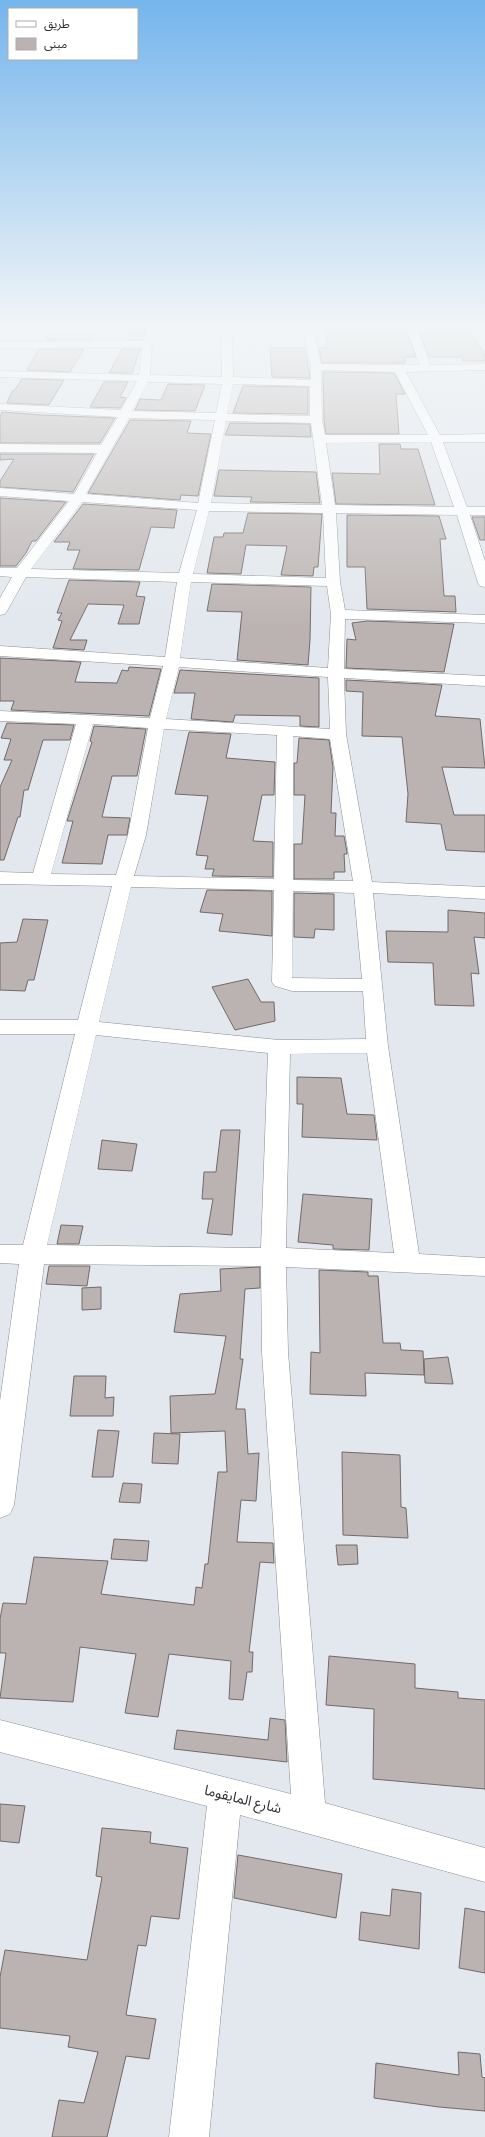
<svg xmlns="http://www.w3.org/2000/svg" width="485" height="2137" font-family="Roboto,'Noto Sans Arabic',sans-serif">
	<rect width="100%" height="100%" fill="#e3e8ee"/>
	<path fill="#bbb3b1" stroke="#716a68" d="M133 329H145L142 340H127Z
		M326 329H402L403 331H406L416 357H405V363H322L319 348H326Z
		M456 329 469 330 485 355V361H463L462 357H429L419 331H446Z
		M49 332H95L90 340H45Z
		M270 348H305L310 378 272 377Z
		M39 349H84L70 372 27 370Z
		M122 349H140L132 373H109Z
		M323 372 394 373 405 394H396L399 434H326L324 420Z
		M22 379 64 380 49 405 7 403 12 391H14Z
		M104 382H128L120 397 126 398 120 408 90 407Z
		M168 384 205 385 195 411 135 410 140 399 161 400Z
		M243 386 308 387V414L233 413Z
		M2 412 42 415 115 418 100 443H0V417Z
		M130 420 191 421 187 433 211 434 198 496 181 495 180 500 88 493Z
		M230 423 310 424 311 437 225 435Z
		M379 444H400L401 449H418L435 505 336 504 332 473 380 474Z
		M0 454H94L73 492 0 487V481L14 459 0 460Z
		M219 470 316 472 320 503 250 502 252 497 214 496Z
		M0 498 66 502 36 541H32L26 553 16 566H0Z
		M83 504 177 510 174 528 151 527 139 570 73 569 80 550H67L70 542H54Z
		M248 513 322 514 318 567H314L313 576 281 575 287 546 246 545 241 574 207 573 214 537H223L224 533H243Z
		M347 515 439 516 446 539H440L444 596H455L456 612 367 609 365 567H347Z
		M472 517H485V540H480Z
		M69 580 140 582 136 596 145 597 139 624H118L124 605 88 604 70 640H87L84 650 53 648 62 621 58 620 62 613H57Z
		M212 584 311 587 310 640 308 665 237 660 242 612 207 611Z
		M367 621 454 624 444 672 346 668 347 639 356 640 352 623Z
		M0 658 81 662 75 682 117 683 122 670 128 671 129 667 161 669 149 716 11 710 14 701H0Z
		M180 670 319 678V727L300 726V716L235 715 233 722 191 719 195 693H174Z
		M346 680 442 685 435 716 480 719 485 768 442 767 454 815H485V852L446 850 441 824 406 822 408 794 402 737 362 736 363 692 346 691Z
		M7 723 74 725 70 740H43L28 790H24L20 817H18L4 860H0V787L12 760H4L11 739 1 738Z
		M94 726 146 729 137 776H112L102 817 130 818 127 835H108L102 864 62 863 73 821H67L92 742 90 741Z
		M189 732 231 734 226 758 275 762 274 795H262L253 841 273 842V877L212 876 214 869H205L208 856 196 855 208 796 175 794Z
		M299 738 329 740 333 767 331 813H336L335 836H344L347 852V854H344L345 872H334V879H294V844H302L305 795H294V763H297Z
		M207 890 272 891V936L219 931 223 914 200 912Z
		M294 893 334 894V930L315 929 314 938 294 937Z
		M448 910 485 913V938L474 937 479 974 471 973 474 1006 435 1005 433 963 388 962 386 931 448 932Z
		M23 919 48 920 34 980H28L25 991 0 990V943L17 942Z
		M248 979 261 1002H274L275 1021 235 1030 212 987Z
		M297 1077 341 1078 347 1114 374 1115 377 1140 302 1137 303 1104H297Z
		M221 1130H240L232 1235 207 1233 213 1199H202L204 1172H216Z
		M102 1140 137 1144 132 1171 98 1169Z
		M303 1194 372 1199 369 1250 333 1249V1245L298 1242Z
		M61 1225 83 1226 79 1244H57Z
		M49 1266H90L87 1286 46 1284Z
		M260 1267V1288L245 1289 240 1359H243L236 1409H245L248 1454 259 1453 256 1501 241 1500 237 1542 273 1543 274 1563 260 1562 249 1652H253L252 1672H247L243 1700 229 1699 231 1661 169 1654 158 1717 125 1713 136 1654 80 1647 73 1702 0 1698 6 1653H0V1619L3 1603 26 1604 34 1557 108 1561 101 1594 194 1605 196 1587 202 1588 205 1564H208L218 1472H227L225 1431 171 1433 170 1396 215 1394 226 1336 174 1332 180 1294 221 1291 220 1269Z
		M319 1270 368 1272V1276H378L383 1343H400L401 1350 423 1351 424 1375 365 1373 366 1396 310 1394 311 1352 320 1353Z
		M101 1287V1309L82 1310V1288Z
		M448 1357 453 1384 425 1383 424 1359Z
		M74 1376H106L105 1398 114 1397 113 1416H70Z
		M98 1430 119 1431 113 1477H92Z
		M154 1433 180 1434 178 1464 152 1463Z
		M342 1452 400 1455 401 1507 406 1508 408 1538 343 1535Z
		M123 1483 142 1484 140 1503 119 1502Z
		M114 1539 149 1541 147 1561 111 1559Z
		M336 1545H357L358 1564 338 1565Z
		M329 1656 415 1664V1688L458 1692V1698L485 1700V1789L373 1779 374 1709 326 1705Z
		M270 1718 285 1720 287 1762 174 1749 177 1730 268 1740Z
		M0 1804 25 1806 19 1843 0 1841Z
		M102 1828 151 1832 150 1843 188 1848 179 1919 151 1916 146 1946 138 1945 126 2015 156 2019 149 2059 126 2056 107 2137H52L59 2100 84 2103 98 2052 68 2047 70 2036 0 2028V1977L5 1950 87 1960 102 1877 96 1876Z
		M238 1855 342 1874 336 1918 234 1898Z
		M392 1889 421 1893 419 1949 359 1940 361 1912 390 1916Z
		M465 1908 485 1912V1973L459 1968Z
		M458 2052 480 2054 482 2077 485 2078V2111L439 2107 374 2098 376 2063 459 2075Z"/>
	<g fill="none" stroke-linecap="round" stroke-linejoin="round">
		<defs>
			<path id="minor" d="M147 329H157L152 344 150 375 222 377V329H232L233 377 311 380V367L303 329H313L321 364 420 365 407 329H417L430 365 485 364V370L406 372 440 435 485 434V442H443L467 507H485V515H470L485 561V587L480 586 478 583 457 515 336 513 340 582 345 610 485 615V623L345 619 344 669 485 676V686L344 678 346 734 372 882 485 887V899L373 893 388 1046 419 1254 485 1258V1276L286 1267 288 1352 325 1803 485 1848V1882L240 1815 209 2137H169L207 1806 0 1752V1720L291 1794 262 1352 261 1266 44 1264 14 1505 10 1514 0 1518V1401L19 1264 0 1263V1245H23L75 1034H0V1020H78L112 886 0 884V872L33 873 76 724 0 721V711L150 718 163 666 0 656V646L165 657 177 582 26 577 7 611 5 614 0 615V598L12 577 0 576V568H17L69 501 0 496V488L74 494 97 453 0 452V444L101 445 118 417 0 410V404L121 410 137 381 0 377V371L139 375 142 347 0 348V342L143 341ZM321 370 395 372 428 435H325L322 420ZM148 382 222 384 216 413 132 411ZM233 384 310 386V416L227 414ZM129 418 215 420 198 503 86 494ZM226 421 311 423 322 505 211 503ZM431 442 454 507 335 505 326 443ZM82 502 197 510 179 573 31 569ZM209 511 323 513 326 578 193 574ZM191 582 327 586 331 614 328 668 180 658ZM179 667 328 677 330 729 166 719ZM93 724 148 728 128 835 116 875 51 874ZM164 729 277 735 274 879 134 876 146 835ZM293 736 330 739 353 881 293 880ZM131 887 274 890 272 982 275 986 292 991H363L366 1039 279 1040 99 1022ZM293 891 354 893 362 979 292 978ZM96 1035 268 1053 261 1248 47 1245ZM367 1053 394 1253 286 1248 290 1054Z"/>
		</defs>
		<use href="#minor" stroke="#8a8e94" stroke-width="1"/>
		<use href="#minor" fill="#fff" fill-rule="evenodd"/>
	</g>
	<linearGradient id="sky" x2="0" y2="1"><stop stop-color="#74b5ec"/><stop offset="0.52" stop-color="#f2f5f7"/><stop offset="1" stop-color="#f2f5f7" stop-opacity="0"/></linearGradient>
	<rect width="485" height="628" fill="url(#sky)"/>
	<g text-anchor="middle" stroke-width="4" stroke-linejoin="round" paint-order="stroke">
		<g font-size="14" fill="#2d2f31" stroke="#fff">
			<text transform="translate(243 1799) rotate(14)" y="5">شارع المايقوما</text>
		</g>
	</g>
	<rect x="8" y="8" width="130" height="52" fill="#ffffff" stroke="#abacad"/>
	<rect x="16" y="21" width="20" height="6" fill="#ffffff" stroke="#abacad"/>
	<text x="44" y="28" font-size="12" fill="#2d2f31">طريق</text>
	<rect x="16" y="38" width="20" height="12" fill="#bbb3b1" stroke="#abacad"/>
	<text x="44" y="48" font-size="12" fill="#2d2f31">مبنى</text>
</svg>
